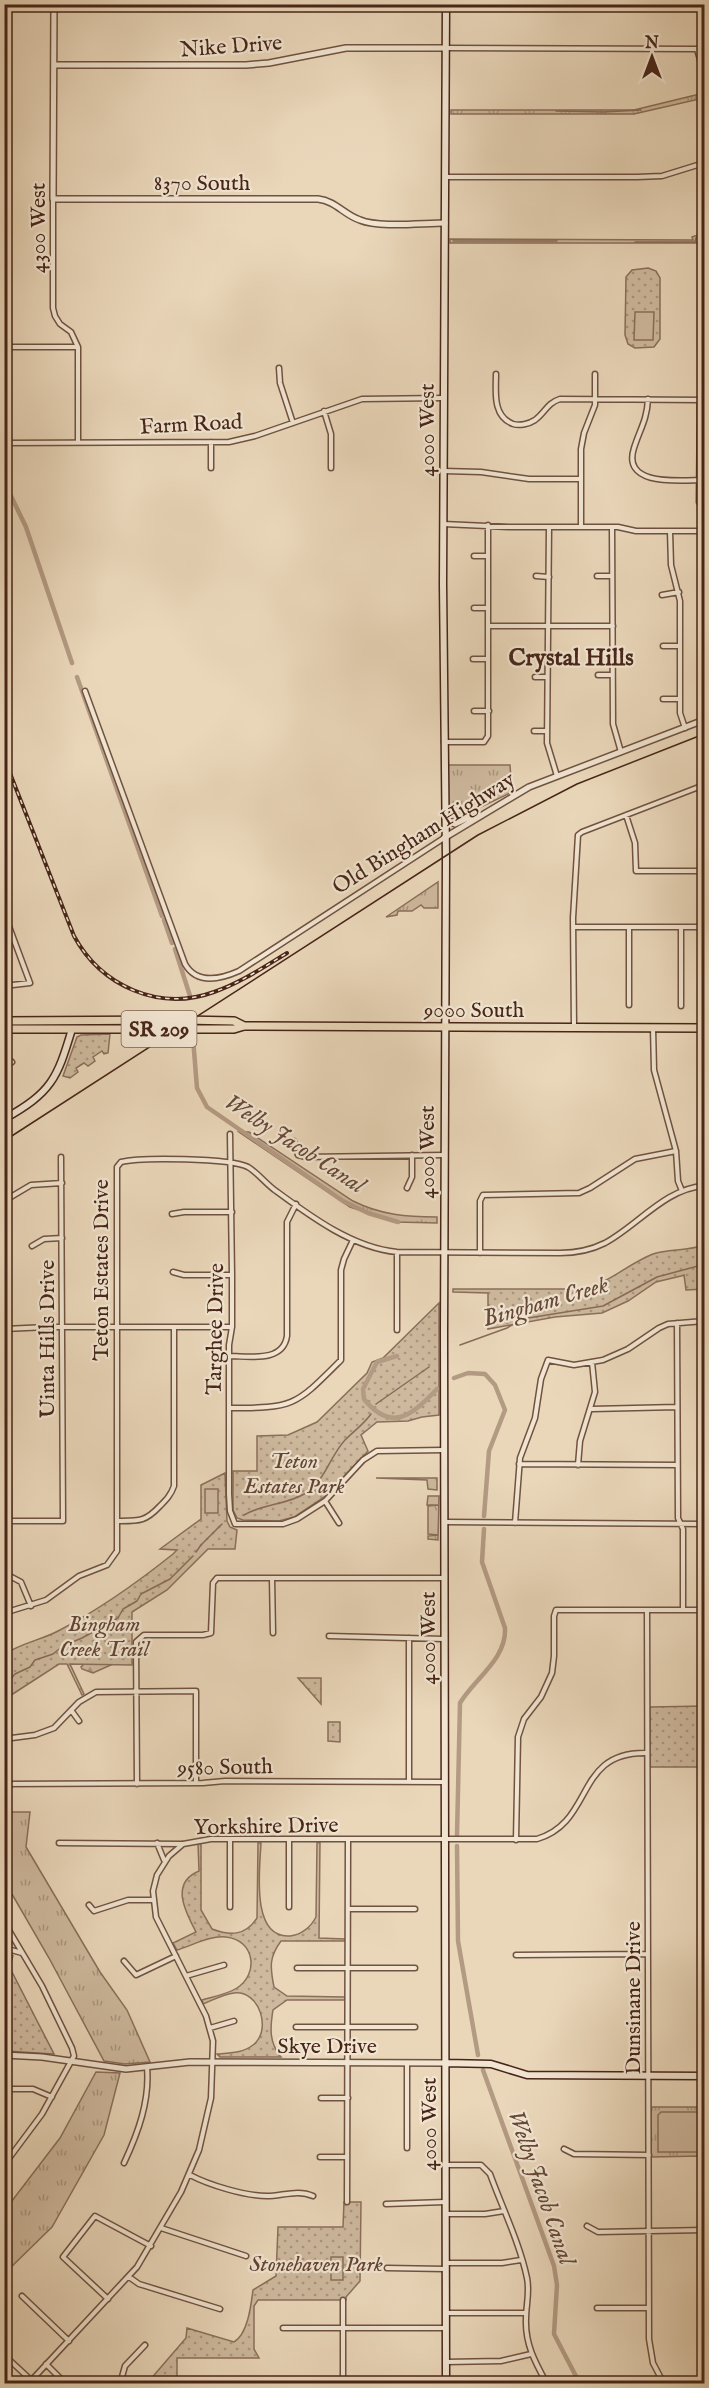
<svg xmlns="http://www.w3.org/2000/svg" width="709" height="2388" font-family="'IM FELL English',serif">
	<defs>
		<pattern id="grass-tufts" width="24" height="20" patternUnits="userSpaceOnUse" patternTransform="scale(1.5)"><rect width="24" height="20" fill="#ceb99e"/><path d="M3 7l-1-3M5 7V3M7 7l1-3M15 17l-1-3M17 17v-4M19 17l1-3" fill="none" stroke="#a99680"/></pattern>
		<pattern id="forest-firs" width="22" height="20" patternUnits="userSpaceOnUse" patternTransform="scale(1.5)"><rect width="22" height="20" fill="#ceb99e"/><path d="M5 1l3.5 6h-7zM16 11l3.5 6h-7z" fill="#a99680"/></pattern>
		<pattern id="park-dots" width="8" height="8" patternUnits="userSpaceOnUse" patternTransform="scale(1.5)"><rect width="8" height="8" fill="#ceb99e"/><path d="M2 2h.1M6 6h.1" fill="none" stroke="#a99680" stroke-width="1.8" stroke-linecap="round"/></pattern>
	</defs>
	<rect width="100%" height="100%" fill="#ead7ba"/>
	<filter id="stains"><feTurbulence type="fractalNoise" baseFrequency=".00333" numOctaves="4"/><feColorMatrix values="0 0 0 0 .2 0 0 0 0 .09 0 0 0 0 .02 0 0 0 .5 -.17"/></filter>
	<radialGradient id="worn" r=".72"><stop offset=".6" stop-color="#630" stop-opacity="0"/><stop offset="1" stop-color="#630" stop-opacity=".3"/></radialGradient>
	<path fill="url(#grass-tufts)" stroke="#8a6f5b" stroke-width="1.5" d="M704 93V98L634 114H451V110H634Z
		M704 233V243H450V239L693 240 692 237Z
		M447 765H510L512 792 454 820 448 814Z
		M438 882V908H424L421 905 412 911H398L397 915 386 917Z
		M239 1132H249L353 1201C381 1215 407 1217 437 1217V1223L396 1222 350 1207Z
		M376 1478H437V1490L428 1489 427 1480Z
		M428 1496H439L438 1540 428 1539V1536L438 1535 428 1534V1506L438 1505H427Z
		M4 1812H30L26 1847 100 1972 127 2010 150 2062 125 2064 104 2061 49 1958 5 1882Z
		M96 2072 120 2073 104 2135 52 2227 5 2273V2210L60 2138Z
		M651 2107H704V2168H701V2156L651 2157Z"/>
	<path fill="url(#forest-firs)" stroke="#8a6f5b" stroke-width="1.5" d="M86 1662 113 1664 93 1673 82 1669 81 1667Z"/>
	<path fill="url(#park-dots)" stroke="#8a6f5b" stroke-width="1.5" d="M648 268 656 271 660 278V339L654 347 635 348 628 344 625 335 626 277 632 270Z
		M110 1034 108 1053 104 1054 102 1051 93 1057 95 1061 88 1066 84 1063 76 1068 78 1072 70 1078 63 1076 77 1037 81 1035Z
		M704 1245V1289L686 1290 684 1275 681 1276 656 1282 628 1301 602 1313 555 1317 488 1329V1293L453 1292V1289H580C608 1285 627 1264 653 1254 669 1249 688 1251 704 1245Z
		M439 1303V1415L422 1417 408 1421 377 1422 361 1435 368 1451 327 1495 294 1517 279 1521 243 1520 237 1518 233 1510V1471H257V1436L288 1435 317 1422 367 1373 372 1362 383 1358Z
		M225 1473 227 1521 230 1527 237 1530 235 1549H208L167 1590 132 1612V1665L70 1664 84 1694 82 1695 67 1664H59L5 1699V1654C21 1643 42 1640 60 1630 100 1609 138 1582 173 1554L177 1550 160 1549 201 1519V1485Z
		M298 1678H321V1704Z
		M704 1706V1767H650V1707Z
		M328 1722H340V1742L328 1741Z
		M320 1842 319 1938 345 1939V1941H281C269 1957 270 1967 274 1987L287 1996 345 1997V2000H287L273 2010C270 2028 269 2043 281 2057H220L217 2054C229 2053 243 2053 253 2045 272 2031 260 1990 234 1993 224 1994 213 2000 203 2004L202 2000C212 1997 228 1994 237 1988 259 1974 255 1940 226 1937 211 1935 191 1946 177 1950L173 1943 196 1932C185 1911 170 1883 199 1871L198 1843H201V1910L212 1929C230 1936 245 1936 257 1918L258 1843H261C260 1867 250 1939 290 1936 301 1935 311 1927 316 1917L317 1843Z
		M13 1955 10 1968 54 2054 5 2051V1979Z
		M344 2202H361L360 2281 346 2297V2300H258L254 2306V2349L259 2358H177V2381H149L186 2338 187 2328 234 2342C248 2334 251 2305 253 2290L276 2276 278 2227H343Z"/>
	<path fill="#ceb99e" stroke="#8a6f5b" stroke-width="1.5" d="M635 312H654L653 340H634Z
		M205 1489H218V1513H205Z
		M661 2112H703V2152H658V2115Z
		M331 2257H343V2280H331Z"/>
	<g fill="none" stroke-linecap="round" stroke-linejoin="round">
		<path stroke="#886b58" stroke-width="1.5" d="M556 111 603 112 641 110
			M453 241H557
			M635 242H695L696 238 704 235
			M460 1345 507 1328 522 1319 603 1306 657 1277 698 1266 704 1259
			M376 1404 429 1367
			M244 1515C262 1504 287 1505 306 1493 325 1481 330 1456 345 1440 354 1431 364 1424 371 1414
			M196 1552 201 1545 222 1524
			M4 1683 8 1682 15 1674 30 1667 35 1660 53 1654 63 1646 82 1638 118 1618 123 1609 137 1601 141 1594 170 1579 193 1556"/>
		<path stroke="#b39a83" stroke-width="4.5" d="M11 496 26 527 72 663
			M77 677 162 916
			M164 920 172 943
			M175 949 190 996
			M193 1038 197 1088 207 1107 343 1201 368 1213 398 1222
			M397 1356 377 1362 363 1389 364 1399C392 1434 413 1414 437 1389
			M454 1378 468 1373 485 1374 495 1385 505 1410 489 1451 484 1516
			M457 1835 460 1703C474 1679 507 1659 505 1628L482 1562 484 1529
			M457 1846 458 1941 478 2055
			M483 2070 554 2266 557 2285 554 2334 580 2384"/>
		<defs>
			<path id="minor" d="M445 48 697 49 704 74
				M445 177H637L662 176 704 163
				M53 199V308L55 316 60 324 71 332 78 347V442
				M4 347H78
				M279 368 280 383 293 423
				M496 374C496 391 492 416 513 424 520 426 529 424 535 420 545 413 547 403 560 399L704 400
				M648 399C647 420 640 429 634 448 621 488 683 480 704 480
				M324 411 331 434V468
				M4 443 229 442 255 436 362 399 444 398
				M211 468V442
				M444 471 481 472 529 479H581
				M699 502 700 400
				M443 524 509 527H618L636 531H704
				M549 527 547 743 557 776
				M581 527V449L584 433 595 405V374
				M612 527 613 724 621 752
				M670 531 671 565 680 601V713L685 728
				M474 556H488
				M536 576 549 577
				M597 576H612
				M662 595 679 592
				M474 608H488
				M488 626H613
				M663 646H680
				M473 659H488
				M598 675H612
				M535 677H547
				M85 691 185 964C197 985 221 979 239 971L444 838
				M663 699H680
				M474 711H489
				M534 731H547
				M444 742H484L488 736V525
				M626 815 635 843 636 871H704
				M4 913 30 983 4 986
				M574 927H704
				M629 927V1005
				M681 927V1006
				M574 1027 573 918 578 835 582 832 704 785
				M653 1028 654 1070 676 1151 678 1181 682 1191
				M4 1067 12 1062
				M230 1134 232 1275V1327L229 1345V1494L230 1511 235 1524H283L297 1519 325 1501 363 1460 377 1451 444 1450
				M294 1141 298 1155 306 1157 444 1155
				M407 1188 412 1177V1155
				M4 1201 31 1185 62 1183
				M172 1214 184 1212H232
				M32 1246 44 1239 62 1238
				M397 1252V1330
				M480 1253V1201L483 1195 579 1193 590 1188 635 1159 676 1151
				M173 1272 184 1275H232
				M4 1299 8 1329 9 1521H63L61 1157
				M677 1323 678 1518 683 1529V1610
				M4 1329 48 1327H232
				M229 1356C249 1356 283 1363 287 1336V1222L296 1204
				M229 1408C295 1408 295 1406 341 1360V1270L344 1259 353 1240
				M592 1409 677 1407
				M519 1464 677 1465
				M578 1465 580 1441 595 1392 592 1362
				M325 1501 339 1523
				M117 1521C139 1521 145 1522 160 1506 166 1500 171 1495 174 1486V1327
				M445 1522 704 1524
				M515 1523 520 1458 535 1418 541 1379 548 1360 574 1365 603 1360 628 1349 659 1328 668 1324 704 1321
				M4 1573 21 1582 31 1606
				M272 1578 273 1633
				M647 1610 649 2339 653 2363 664 2384
				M4 1613 46 1600 79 1576 107 1565 117 1551V1167L121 1162C140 1157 230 1158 248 1167 258 1173 266 1184 276 1191 310 1216 353 1248 397 1252L560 1253C576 1253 591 1250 605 1243 637 1226 666 1188 704 1186
				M329 1636 444 1639
				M409 1638V1782
				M71 1710 79 1721
				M4 1739 35 1735 54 1728 79 1702 96 1692 196 1691V1783
				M4 1784 203 1783 225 1781 445 1782
				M137 1784 136 1642 144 1635H203L211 1633 213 1583 217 1578H444
				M516 1840 518 1737 524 1719 541 1697 552 1673 554 1656V1616L556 1610H704
				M59 1843 182 1844
				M157 1843 164 1860
				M89 1905 94 1911 128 1900H153
				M230 1907V1839
				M289 1907V1840
				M348 1909H415
				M4 1922 42 1986 72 2048 74 2056 42 2114 4 2165
				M4 1948 22 1953
				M516 1955 648 1954
				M124 1961 136 1975 176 1956
				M297 1968H415
				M186 1976 224 1965
				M296 2027H415
				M210 2028 234 2021
				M4 2089H33L52 2097
				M321 2098H348
				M407 2148V2063
				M564 2149 574 2154 649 2155
				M320 2157H347
				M124 2163C138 2133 150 2101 147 2067
				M446 2165H481L490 2174C502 2207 520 2244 527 2278 530 2292 526 2305 526 2319 525 2344 535 2362 547 2384
				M190 2175C209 2185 245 2196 267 2196 282 2196 298 2189 313 2196
				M347 2202 348 1840
				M386 2204 445 2202
				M446 2214H485L504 2211
				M587 2226 598 2232 704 2230
				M161 2228 246 2256
				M446 2263H502L521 2260
				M387 2268 445 2269
				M129 2277 139 2284 220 2309
				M22 2296 69 2341
				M108 2299 63 2257 95 2216 151 2246
				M597 2308H649
				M446 2313H526
				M283 2328H446
				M4 2355 31 2380
				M446 2362 501 2361 531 2354
				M46 2364 61 2379 76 2384
				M28 2384 137 2267 181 2192 199 2150 211 2098 213 2041 206 2016 156 1917 153 1891 157 1875 169 1856 183 1844 211 1839H537C595 1822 574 1751 647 1753
				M120 2384 125 2366 145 2345
				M343 2384V2300"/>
			<path id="tertiary" d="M54 4 53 199H318C336 201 344 215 360 220 379 228 422 223 445 223
				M54 65H246L269 63 346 48H445
				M445 816 449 821 455 824 472 816
				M444 838 529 787 704 720
				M4 2055 42 2057 126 2069 190 2062 446 2063"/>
			<path id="secondary" d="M446 4 443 584 446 858 444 1333 446 2384
				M4 1119C52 1092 57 1079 72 1029
				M446 2063 491 2064 527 2075 704 2076"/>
			<path id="primary" d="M4 1021 183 1020 234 1021 244 1026
				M4 1029H234L244 1026 704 1028"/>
		</defs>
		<use href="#minor" stroke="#705240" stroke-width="7"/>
		<use href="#tertiary" stroke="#705240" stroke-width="8"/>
		<use href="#secondary" stroke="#472518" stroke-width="9"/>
		<use href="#primary" stroke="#472518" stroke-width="10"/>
		<use href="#minor" stroke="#f1e5d2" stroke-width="4"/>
		<use href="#tertiary" stroke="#f1e5d2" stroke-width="5"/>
		<use href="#secondary" stroke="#f1e5d2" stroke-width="6"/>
		<use href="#primary" stroke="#ead7ba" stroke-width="7"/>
		<path stroke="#472518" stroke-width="1.5" d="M4 1141 478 835 577 784 704 734"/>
		<defs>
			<path id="rail" d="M4 758 74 936C101 986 159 1012 214 992 240 983 264 967 287 953"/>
		</defs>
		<use href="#rail" stroke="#472518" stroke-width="4"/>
		<use href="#rail" stroke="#f1e5d2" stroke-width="1.5" stroke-dasharray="4.5" stroke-linecap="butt"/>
	</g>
	<g text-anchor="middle" stroke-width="4.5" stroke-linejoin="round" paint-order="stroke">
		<rect fill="#f1e5d2" stroke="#7a5f50" stroke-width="1.5" x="121.5" y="1011" width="75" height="36" rx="4.5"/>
		<g font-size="21" font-weight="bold" fill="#472518">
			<text x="159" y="1036">SR 209</text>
		</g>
		<g font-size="22" fill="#472518" stroke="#f1e5d2">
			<text transform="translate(231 45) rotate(-4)" y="8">Nike Drive</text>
			<text x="202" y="190">8370 South</text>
			<text transform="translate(37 228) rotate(-90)" y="8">4300 West</text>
			<text transform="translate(191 423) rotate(-3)" y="8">Farm Road</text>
			<text transform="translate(426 430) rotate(-90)" y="8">4000 West</text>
			<text transform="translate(423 832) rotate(-32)" y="8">Old Bingham Highway</text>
			<text x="474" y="1017">9000 South</text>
			<text transform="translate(426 1152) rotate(-90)" y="8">4000 West</text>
			<text transform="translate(100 1270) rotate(-90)" y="8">Teton Estates Drive</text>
			<text transform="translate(214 1329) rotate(-89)" y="8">Targhee Drive</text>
			<text transform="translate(46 1339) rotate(-90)" y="8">Uinta Hills Drive</text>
			<text transform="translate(427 1638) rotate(-90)" y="8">4000 West</text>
			<text transform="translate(225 1766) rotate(-1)" y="8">9580 South</text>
			<text transform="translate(266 1825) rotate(-1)" y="8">Yorkshire Drive</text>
			<text transform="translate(632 1998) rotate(-90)" y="8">Dunsinane Drive</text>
			<text x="327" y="2053">Skye Drive</text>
			<text transform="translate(428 2124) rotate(-90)" y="8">4000 West</text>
		</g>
		<g font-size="22" font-style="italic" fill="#624333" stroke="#f1e5d2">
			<text x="294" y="1468">Teton<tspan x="294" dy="25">Estates Park</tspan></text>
			<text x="104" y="1631">Bingham<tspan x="104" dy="25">Creek Trail</tspan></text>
			<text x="316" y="2271">Stonehaven Park</text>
		</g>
		<g font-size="24" font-weight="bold" fill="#472518" stroke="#f1e5d2">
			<text x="571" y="665">Crystal Hills</text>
		</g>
		<g font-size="24" font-style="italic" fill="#674838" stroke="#f1e5d2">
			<text transform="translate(295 1143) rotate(33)" y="8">Welby Jacob Canal</text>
			<text transform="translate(545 1301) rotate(-16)" y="8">Bingham Creek</text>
			<text transform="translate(542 2187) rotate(71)" y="8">Welby Jacob Canal</text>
		</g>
	</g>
	<rect width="709" height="2388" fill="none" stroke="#ead7ba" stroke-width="24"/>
	<rect x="6" y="6" width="697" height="2376" fill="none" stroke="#472518" stroke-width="3"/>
	<rect x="12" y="12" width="685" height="2364" fill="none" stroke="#472518" stroke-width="1.5"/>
	<g transform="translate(652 57)" stroke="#f1e5d2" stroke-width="4.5" paint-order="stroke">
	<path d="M0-4.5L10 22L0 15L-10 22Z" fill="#472518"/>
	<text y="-9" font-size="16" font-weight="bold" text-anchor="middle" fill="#472518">N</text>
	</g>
	<rect width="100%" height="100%" filter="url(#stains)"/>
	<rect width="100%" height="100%" fill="url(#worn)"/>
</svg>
